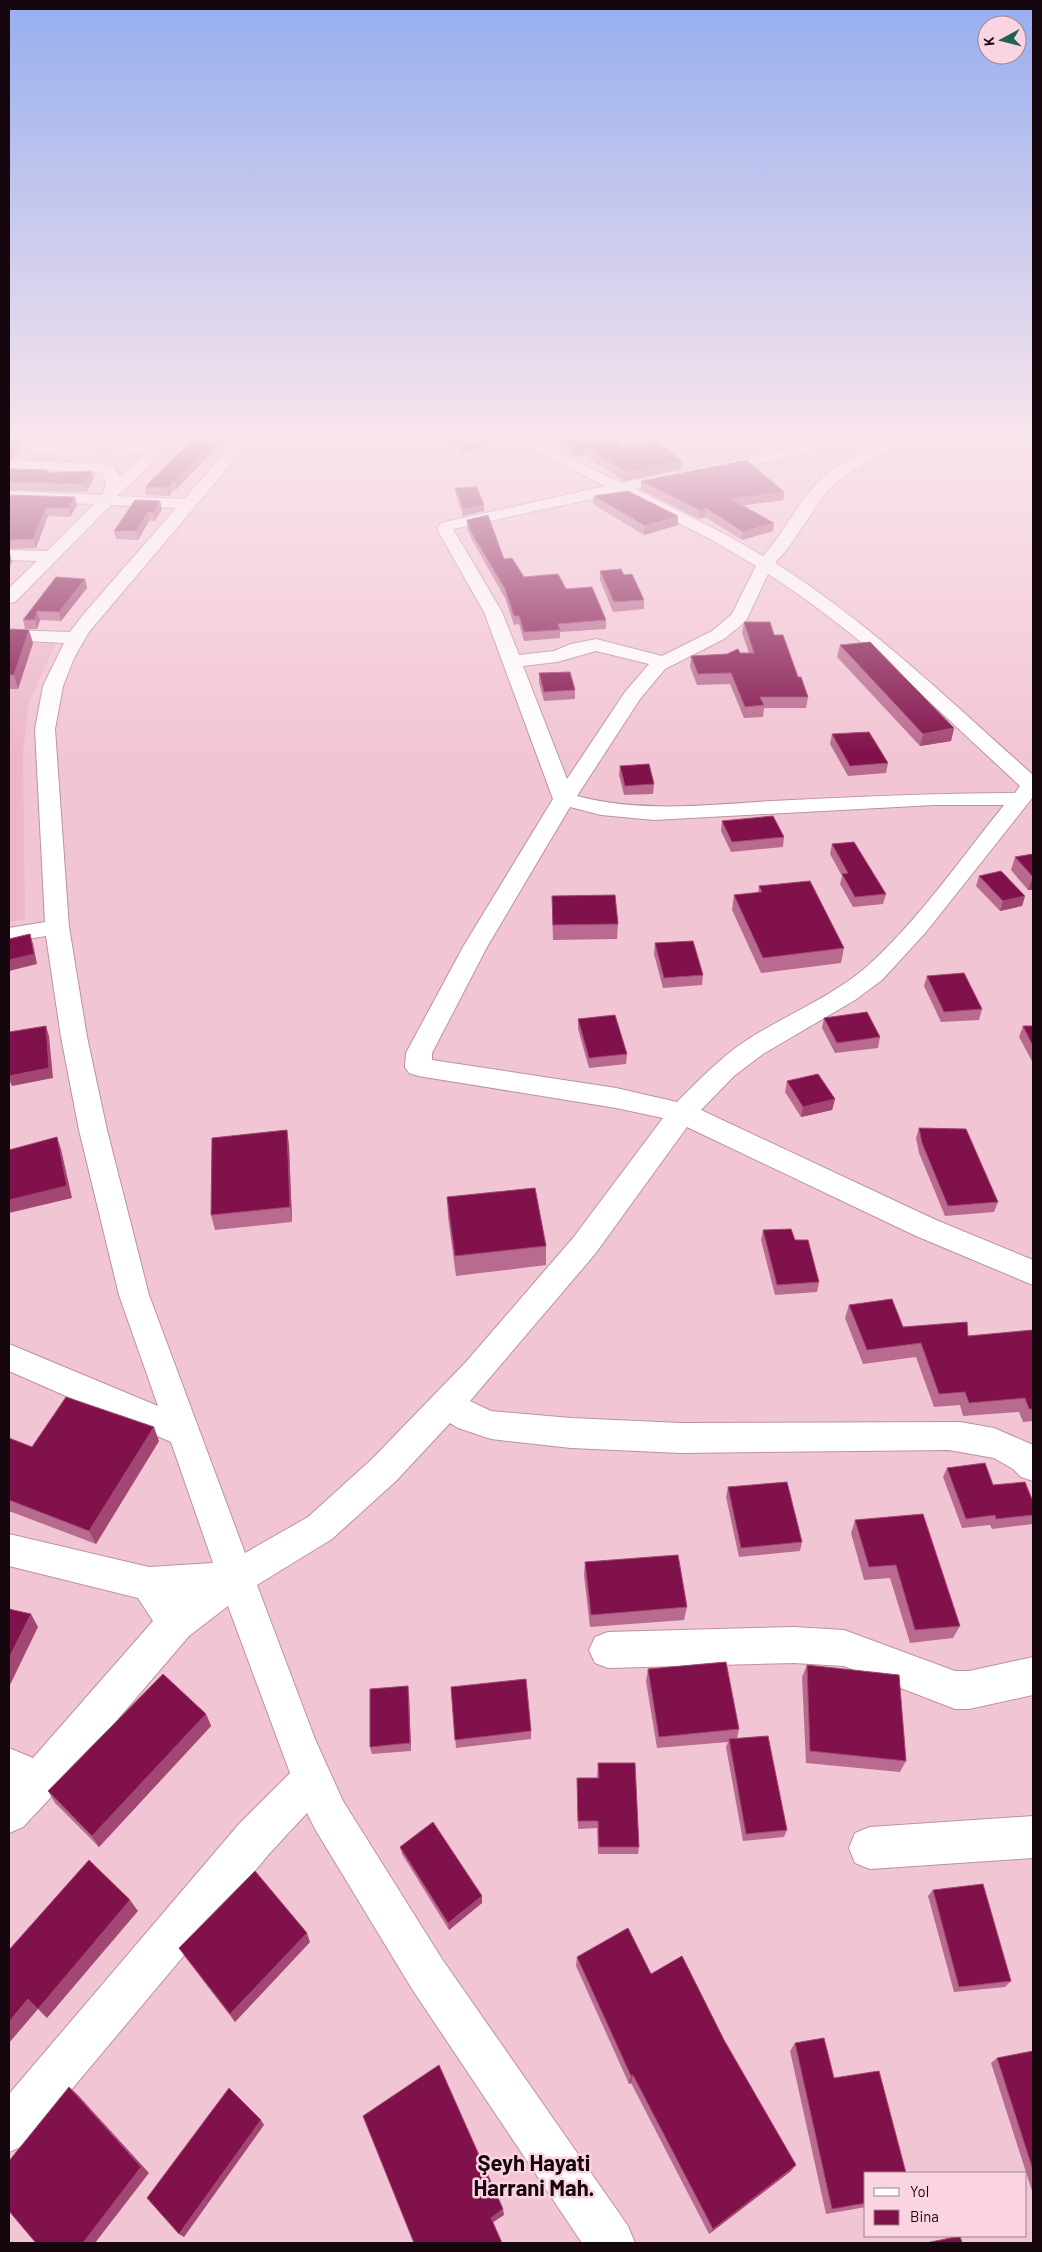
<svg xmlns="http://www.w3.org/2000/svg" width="1042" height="2252" font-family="Barlow,sans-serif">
	<rect width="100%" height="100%" fill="#f2c5d4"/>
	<path fill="#ecb7c9" d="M9 642 55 644 29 703 23 752 25 919 9 922Z"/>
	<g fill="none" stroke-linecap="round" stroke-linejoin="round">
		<defs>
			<path id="minor" d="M157 439 171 440 143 472 117 496 184 499 237 439H252L89 632 74 658 63 686 55 729 69 927 87 1037 107 1130 149 1295 245 1553 308 1517 372 1459 465 1363 573 1238 663 1118 616 1108 418 1076 409 1073 405 1067 406 1053 463 947 553 799 484 612 437 529 441 523 605 486 510 439H529L622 483 794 448 820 439H841L839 442 797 456 635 489 723 533 763 556C783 534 796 506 816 484 832 466 857 456 878 444L882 439H897L888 450 839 479 827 491 788 548 775 563C869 622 950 701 1033 775V797L926 932 882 980 855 1000 763 1054 734 1076 701 1110 936 1220 1033 1260V1285L916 1236 687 1127 595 1254 470 1401 491 1411 571 1418 681 1423 960 1422 994 1428 1033 1445V1481L1021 1477 1013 1469 994 1458 949 1450 681 1453 571 1448 491 1439 458 1428 450 1423 396 1481 332 1539 257 1585 315 1739 343 1801 442 1959 628 2226 635 2243H582L412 1989 315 1829 307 1813 269 1854 25 2145 9 2152V2094L239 1824 290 1773 228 1606 189 1636 53 1795 23 1827 9 1833V1748L33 1758 153 1621 138 1598 9 1566V1534L149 1567 213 1563 171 1442 9 1371V1344L158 1406 119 1295 79 1130 61 1037 46 936 9 942V928L45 922 35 729 43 686 64 643 9 640V630L70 632 82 616 176 508 111 505 15 602 9 603V588L37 561 9 560V550L47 551 94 504 9 501V491L102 495 106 486 103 473 9 468V460L95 463 113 467 120 477 144 454 110 449 33 452 26 448 33 444C72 442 113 435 150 446ZM619 493 712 540 756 566 732 614 712 631 662 656 596 639 571 644 554 651 519 655 502 612 453 529ZM768 574C861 633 940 712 1020 786L1015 793C934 793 853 797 772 801 707 805 641 813 577 796L640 699 665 669 724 639 746 621ZM596 651 649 664 625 692 567 779 523 666 557 662ZM934 805H1004C962 857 914 926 864 969 828 999 783 1016 744 1042 719 1059 698 1081 677 1102L616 1088 432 1060V1053L487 947 570 807 601 815 654 820Z
				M794 1627 844 1630 955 1671H969L1033 1657V1695L969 1709H955L844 1666 794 1663 608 1668 595 1663 589 1650 595 1637 608 1632Z
				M1033 1816V1858L870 1869 855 1863 849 1848 855 1833 870 1827Z"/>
		</defs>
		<use href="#minor" stroke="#bc92a0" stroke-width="2"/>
		<use href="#minor" fill="#fff" fill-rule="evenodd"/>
	</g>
	<path fill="#b96b8f" d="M9 439H24L13 458 9 459Z
		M193 439 176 490H173L169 496 146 495 145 487Z
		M445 439H491V446L463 452Z
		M555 439H616L624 446 682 461 681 469 624 481 585 455 573 456Z
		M9 469 48 473 92 471 94 479 86 492 9 490Z
		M641 481 784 492 783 500 744 505 773 531 742 540 705 517 699 519 641 490Z
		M455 488 484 511 463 516 456 495Z
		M9 495 77 505 70 517 48 516 36 548 9 549Z
		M594 496 678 525 644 535 593 504Z
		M160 501 162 509 155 521H149L138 540 116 539 114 531Z
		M467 520 504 559 524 577 566 589 606 620V629L560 632V638L524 641 519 624 514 625 505 598 472 540 467 528Z
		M600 571 624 575 644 600V609L613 612 600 580Z
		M85 579 87 588 61 621 40 620 37 629H25L23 620Z
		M744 622 774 635 808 697 806 708H764L763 717 744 718 730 684 697 685 690 667 691 656 749 653 742 633Z
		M9 631 33 643 18 689H9Z
		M840 645 954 728 951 741 920 746 837 657Z
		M539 673 575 690V699L544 701 539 683Z
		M832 734 888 763 886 773 848 776 830 744Z
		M620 766 654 784 653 794 624 795 619 775Z
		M722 821 784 837 783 847 731 852 721 831Z
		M832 844 886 894 883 904 853 907 840 884 842 876 830 854Z
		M1033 854V890H1028L1011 870 1015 857Z
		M979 876 1025 896 1022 906 1000 911 976 886Z
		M759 886 844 948 841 963 761 973 732 910 734 895 758 893Z
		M552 896 618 924 617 939 553 940 552 910Z
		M655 943 703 975 702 985 663 988 654 954Z
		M927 976 982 1009 979 1020 941 1022 924 986Z
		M824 1018 880 1037 878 1048 835 1053 822 1028Z
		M578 1019 627 1054 626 1064 589 1068 578 1029Z
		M1023 1026H1033V1061H1032L1019 1037Z
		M787 1081 835 1099 832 1110 801 1117 785 1092Z
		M919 1128 998 1202 994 1212 945 1216 919 1153 916 1138Z
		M287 1130 289 1146 292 1222 215 1230 211 1215Z
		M447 1197 546 1246V1265L456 1276 448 1217Z
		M763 1230 795 1240 819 1282 817 1292 775 1295 761 1240Z
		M849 1305 903 1327 968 1336 1033 1330V1421L1023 1422 1019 1412 963 1416 960 1405 934 1407 916 1357 863 1364 845 1318Z
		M9 1438 32 1447 159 1441 96 1544 9 1511Z
		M947 1468 993 1485 1033 1502V1524L992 1529 990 1525 962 1528 943 1477Z
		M728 1487 802 1542 800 1551 739 1557 726 1497Z
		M855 1520 960 1626 953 1638 910 1643 890 1578 864 1580 851 1533Z
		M585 1562 687 1607 684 1620 590 1627 584 1575Z
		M807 1665 906 1761 900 1772 806 1763 802 1677Z
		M648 1669 739 1729 737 1739 787 1830 784 1837 743 1841 726 1747 728 1742 657 1748 646 1681Z
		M451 1687 531 1731V1739L456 1748Z
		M409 1695 411 1751 372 1754 370 1747Z
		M206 1714 211 1726 99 1847 55 1803 48 1791Z
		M598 1763 639 1847 638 1854H598L597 1828 578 1829 577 1785V1778H597Z
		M400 1847 482 1903 449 1930 402 1854Z
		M933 1890 1011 1981 1005 1987 954 1992 928 1896Z
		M310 1942 235 2022 185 1957 179 1948Z
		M577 1957 651 1974 791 2171 709 2234 631 2083 629 2084 576 1966Z
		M795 2043 866 2173V2207L826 2214 790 2051Z
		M1033 2051V2194L991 2063 997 2058Z"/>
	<path fill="#a24773" d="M18 439H24L13 458 11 450Z
		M216 439H225L176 490 175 482Z
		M465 439H491V446L463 452 462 440Z
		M585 447V455L573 456V448Z
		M682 461 681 469 624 481 625 472Z
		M92 471 94 479 86 492 84 484Z
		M172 482 173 490 169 496 168 488Z
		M784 492 783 500 730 507 731 499Z
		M75 497 77 505 70 517 68 508Z
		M160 501 162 509 155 521 153 513Z
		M484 505V511L463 516V509Z
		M46 508 48 516 36 548 33 539Z
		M706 508 705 517 699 519V510Z
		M148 512 149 521 138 540 136 531Z
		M678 516V525L644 535 645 526Z
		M774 523 773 531 742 540 743 532Z
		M10 553 12 562 9 568V556Z
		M85 579 87 588 61 621 59 612Z
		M37 611 40 620 37 629 35 620Z
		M29 630 33 643 18 689 14 675Z
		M954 728 951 741 920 746 923 734Z
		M1033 877V890H1028Z
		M1025 896 1022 906 1000 911 1003 901Z
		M30 934 33 944 37 964 9 971V960Z
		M46 1026 49 1036 53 1078 12 1086 9 1079V1076Z
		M835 1099 832 1110 801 1117 803 1107Z
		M287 1130 289 1146 292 1222 290 1207Z
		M57 1137 61 1149 72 1198 9 1213V1200Z
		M154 1427 159 1441 96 1544 89 1531Z
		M31 1614 38 1627 9 1687V1658Z
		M408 1686 409 1695 411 1751 410 1743Z
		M206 1714 211 1726 99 1847 92 1836Z
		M482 1896V1903L449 1930 448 1923Z
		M130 1900 138 1911 47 2018 38 2009 9 2043V2022L28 1999Z
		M307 1933 310 1942 235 2022 230 2014Z
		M633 2075 631 2083 629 2084 631 2076Z
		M69 2087 77 2094 149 2173 95 2243H83Z
		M261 2120 264 2125 184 2237 179 2234Z
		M796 2165 791 2171 709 2234 713 2229Z
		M503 2209 504 2215 492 2223 491 2218Z"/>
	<path fill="#80114a" stroke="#a24773" d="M9 439H18L11 450H9Z
		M193 439H216L175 482H172L168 488 145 487Z
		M563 439H616L624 446 657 441 682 461 625 472 585 447 573 448Z
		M747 460 784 492 731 499 774 523 743 532 706 508 699 510 641 481Z
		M9 469 48 470 46 473 92 471 84 484 9 482Z
		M477 487 484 505 463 509 455 488Z
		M628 491 678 516 645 526 594 496Z
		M9 495 75 497 68 508H46L33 539 9 540Z
		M135 500 160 501 153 513 148 512 136 531H114Z
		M488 515 504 559 512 558 524 577 558 574 566 589 592 587 606 620 558 624 560 630 524 632 519 616H514L505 589 471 532 467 520Z
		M621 569 624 575 632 574 644 600 614 602 600 571Z
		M56 577 85 579 59 612 37 611 35 620H23Z
		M744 622H770L774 635H783L798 677H801L808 697H760L764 705 745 707 731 673 698 674 691 656 727 654 738 649 740 653H754Z
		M11 629 29 630 14 675H9V631Z
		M870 642 954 728 923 734 840 645Z
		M570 672 575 690 544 692 539 673Z
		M869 732 888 763 850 766 832 734Z
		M649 764 654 784 625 786 620 766Z
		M773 816 784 837 732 842 722 821Z
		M854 842 886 894 855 897 842 874 848 873 832 844Z
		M1033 854V877L1015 857Z
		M1001 871 1025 896 1003 901 979 876Z
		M810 881 844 948 763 958 734 895 762 892 759 886Z
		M615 895 618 924 553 925 552 896Z
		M30 934 34 954 9 960V939Z
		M693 941 703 975 664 978 655 943Z
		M964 973 982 1009 944 1012 927 976Z
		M867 1012 880 1037 837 1043 824 1018Z
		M615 1015 627 1054 589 1058 578 1019Z
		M46 1026 49 1068 9 1076V1032Z
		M1023 1026H1033V1046Z
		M818 1074 835 1099 803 1107 787 1081Z
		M919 1128 966 1129 998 1202 948 1206 922 1143Z
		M287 1130 290 1207 211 1215 212 1138Z
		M57 1137 67 1186 9 1200V1150Z
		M535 1188 546 1246 455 1256 447 1197Z
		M791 1229 795 1240H808L819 1282 777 1285 763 1230Z
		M892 1299 903 1327 967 1322 968 1336 1033 1330V1409H1029L1025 1398 969 1403 965 1392 939 1394 921 1343 867 1350 849 1305Z
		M66 1397 154 1427 89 1531 9 1500V1438L32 1447Z
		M985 1463 993 1485 1025 1482 1033 1502V1515L996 1519 995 1515 966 1519 947 1468Z
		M787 1482 802 1542 741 1548 728 1487Z
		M923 1514 960 1626 915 1630 896 1565 869 1567 855 1520Z
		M678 1555 687 1607 591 1615 585 1562Z
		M9 1609 31 1614 9 1658Z
		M726 1662 739 1729 659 1737 648 1669Z
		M807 1665 899 1675 906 1761 810 1751Z
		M163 1674 206 1714 92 1836 48 1791Z
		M526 1679 531 1731 455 1740 451 1687Z
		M408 1686 410 1743 370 1747V1689Z
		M768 1736 787 1830 746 1834 729 1739Z
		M598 1763H635L639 1847H599L598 1821H578L577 1778H599Z
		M433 1822 482 1896 448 1923 400 1847Z
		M89 1860 130 1900 38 2009 28 1999 9 2022V1950Z
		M255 1871 307 1933 230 2014 179 1948Z
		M983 1884 1011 1981 959 1987 933 1890Z
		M628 1928 651 1974 682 1956 724 2040 796 2165 713 2229 633 2075 631 2076 577 1957Z
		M824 2038 834 2078 879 2071 906 2173H866V2203L832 2209 795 2043Z
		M1033 2051V2170L997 2058Z
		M439 2065 503 2209 491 2218 502 2243H414L363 2116Z
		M69 2087 141 2167 83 2243H36L9 2211V2161Z
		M229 2088 261 2120 179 2234 147 2198Z
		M960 2236 962 2243H926Z"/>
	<linearGradient id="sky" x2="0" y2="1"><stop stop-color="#97aeef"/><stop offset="0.58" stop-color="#f9e5ec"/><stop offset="1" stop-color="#f9e5ec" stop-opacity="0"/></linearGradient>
	<rect width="1042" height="754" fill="url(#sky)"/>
	<g text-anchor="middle" stroke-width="5" stroke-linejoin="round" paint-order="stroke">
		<g font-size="22" font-weight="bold" fill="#15070d" stroke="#fad5e1">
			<text x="534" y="2171">Şeyh Hayati<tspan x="534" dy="25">Harrani Mah.</tspan></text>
		</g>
	</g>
	<rect width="1042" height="2252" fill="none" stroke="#15070d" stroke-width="20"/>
	<rect x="864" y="2172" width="162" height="65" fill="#fad5e1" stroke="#9e838c"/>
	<rect x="874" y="2188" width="25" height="8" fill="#ffffff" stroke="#9e838c"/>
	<text x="910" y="2197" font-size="15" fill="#15070d">Yol</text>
	<rect x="874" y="2210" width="25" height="15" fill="#80114a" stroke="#9e838c"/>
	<text x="910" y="2222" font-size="15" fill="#15070d">Bina</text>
	<g transform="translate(1002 40) rotate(263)"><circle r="24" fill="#fad5e1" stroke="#9e838c"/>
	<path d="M0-4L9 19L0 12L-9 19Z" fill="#1e6354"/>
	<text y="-8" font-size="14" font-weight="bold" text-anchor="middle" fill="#15070d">K</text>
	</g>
</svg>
